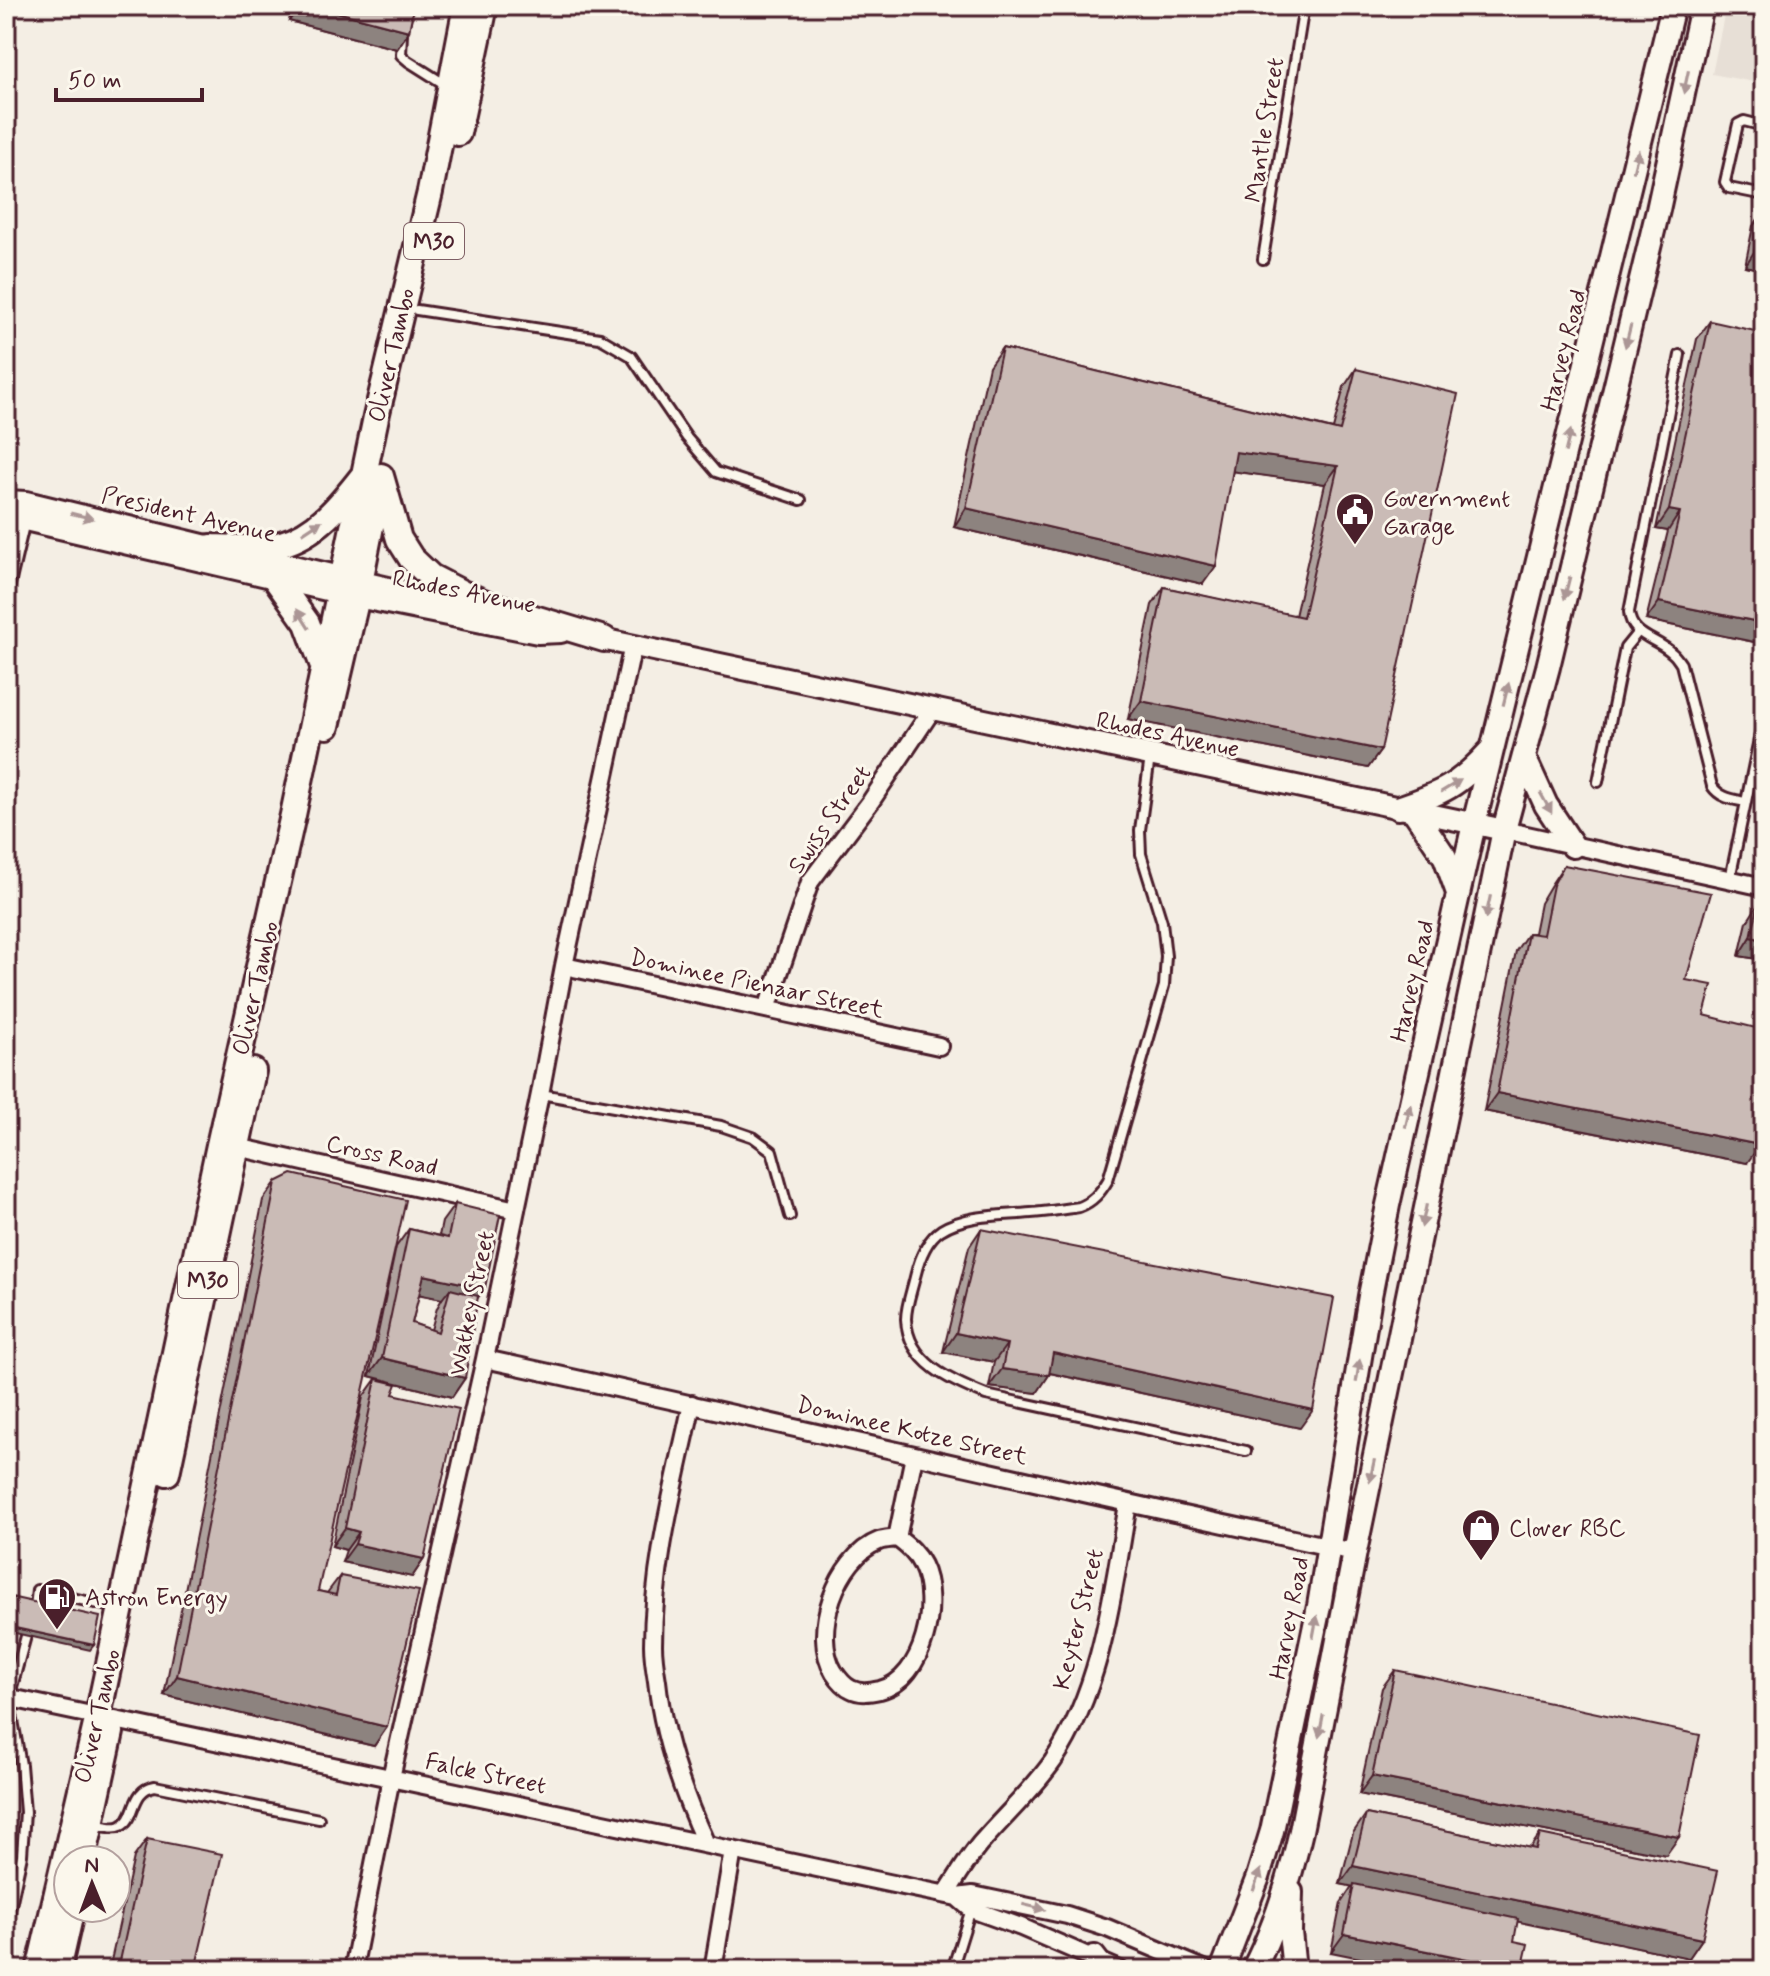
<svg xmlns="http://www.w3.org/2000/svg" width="1770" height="1976" font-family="Mynerve,sans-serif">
	<rect width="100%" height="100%" fill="#f4eee4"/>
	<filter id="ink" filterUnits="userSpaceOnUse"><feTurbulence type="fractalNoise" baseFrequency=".0125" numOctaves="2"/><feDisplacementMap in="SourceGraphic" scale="16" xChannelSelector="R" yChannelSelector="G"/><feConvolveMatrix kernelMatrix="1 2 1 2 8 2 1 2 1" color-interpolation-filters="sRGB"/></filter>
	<g filter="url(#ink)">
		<path fill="#e7dfd6" d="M1726 6H1764V84L1712 74Z"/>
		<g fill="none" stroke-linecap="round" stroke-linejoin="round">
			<defs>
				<path id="service" d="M402 34 401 55 408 61 446 85
					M1764 126 1744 121 1738 124 1725 182 1729 188 1764 195
					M1263 259 1304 6
					M417 310 600 338 631 356 687 438 716 472 801 500
					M1680 355 1629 612C1631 637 1657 638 1672 653 1676 656 1678 660 1681 664L1712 786C1720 798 1732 799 1745 802
					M1150 757 1140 830 1141 854 1162 922 1166 956 1164 986 1108 1180C1101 1192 1093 1202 1079 1207 1063 1209 1047 1212 1031 1213 1002 1216 967 1214 941 1230 926 1240 919 1260 915 1277 912 1290 906 1306 906 1319 908 1363 951 1381 986 1395L1246 1451
					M1598 782 1625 648 1638 632
					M1730 879 1764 715
					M541 1094 721 1126 753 1137 772 1151 790 1216
					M35 1607 37 1590 117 1608
					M93 1824C101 1825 113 1830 121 1826 137 1819 130 1790 155 1786L319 1819
					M6 1928 22 1855 25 1812 21 1765 9 1698 26 1636
					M952 1970 971 1909"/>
				<path id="minor" d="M6 584 24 508
					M1504 830 1764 887
					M564 966 939 1046
					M767 1009 810 882 871 801 932 710
					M237 1147 516 1210
					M485 1359C775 1422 1064 1491 1355 1552
					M692 1404C675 1483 653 1563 653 1645 653 1657 655 1669 657 1681 663 1738 682 1792 706 1844
					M897 1538C908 1546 916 1553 922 1565 940 1601 925 1679 880 1690 870 1692 860 1694 851 1689 844 1686 838 1678 834 1672 810 1634 837 1557 879 1541 884 1539 892 1539 897 1538Z
					M897 1538 914 1456
					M6 1697 893 1884 957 1897 973 1895 1067 1915 1107 1928 1206 1970
					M946 1894C957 1877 967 1860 980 1844 1004 1816 1032 1791 1053 1761 1103 1686 1113 1590 1128 1504
					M957 1897 971 1909 1021 1927 1120 1970
					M353 1970 391 1778 485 1359 540 1094 564 966 633 645
					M713 1970 733 1850"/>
				<path id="tertiary" d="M6 501 26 502 211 547 483 610
					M6 511 21 519 357 597 538 633 561 632
					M592 637 1504 830"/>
				<path id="secondary" d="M1524 757 1546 805 1573 846
					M1398 808C1443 793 1458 786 1490 751
					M1414 811 1445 857 1458 893
					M1291 1892 1290 1932 1294 1970
					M1094 1957 1104 1970
					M1222 1970 1258 1877 1272 1831 1319 1606 1370 1296 1388 1205 1474 824 1673 6
					M1253 1970C1276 1926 1290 1879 1301 1831L1355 1552 1504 830 1548 667 1658 210 1702 6"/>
				<path id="primary" d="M458 133 485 6
					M381 476 399 539 411 558 431 577 462 593 488 604 604 639
					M211 547C234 548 258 550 281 544 316 535 341 504 362 477
					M275 578 307 623 323 666
					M327 726 357 597 376 501
					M167 1473 253 1071
					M83 1860 111 1732
					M39 1970 98 1716 219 1145 293 815 376 417 430 192 466 6
					M58 1970 72 1908"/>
			</defs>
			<use href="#service" stroke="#4a1f2b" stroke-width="14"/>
			<use href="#minor" stroke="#4a1f2b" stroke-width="22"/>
			<use href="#tertiary" stroke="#4a1f2b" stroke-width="26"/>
			<use href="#secondary" stroke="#4a1f2b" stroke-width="28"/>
			<use href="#primary" stroke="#4a1f2b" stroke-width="30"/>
			<use href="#service" stroke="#fbf7ec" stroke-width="8"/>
			<use href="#minor" stroke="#fbf7ec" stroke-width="16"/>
			<use href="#tertiary" stroke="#fbf7ec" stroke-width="20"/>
			<use href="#secondary" stroke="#fbf7ec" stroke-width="22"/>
			<use href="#primary" stroke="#fbf7ec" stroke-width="24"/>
			<defs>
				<path id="rail" d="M1758 1970 1764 1963"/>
			</defs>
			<use href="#rail" stroke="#4a1f2b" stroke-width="9"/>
			<use href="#rail" stroke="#fbf7ec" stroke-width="6" stroke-dasharray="18" stroke-linecap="butt"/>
		</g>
		<path fill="#aea19d" stroke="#4a1f2b" stroke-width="2" fill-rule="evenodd" d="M292 6H414L409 31 397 49 289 21Z
			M1763 213H1764V270L1745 266 1753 226Z
			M1710 321 1764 644 1646 620 1668 531 1656 529 1697 339Z
			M1002 348 1333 429 1344 387 1356 369 1381 750 1368 768 1128 719 1152 605 1164 587 1295 616 1325 484 1233 471 1203 584 954 527 989 366Z
			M1564 865 1686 980 1704 1015 1747 1163 1484 1111 1516 951 1528 933H1534L1540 903 1552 883Z
			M1759 903 1764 904V960L1739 956 1747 922Z
			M276 1182 318 1591 327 1593 340 1576 387 1727 374 1746 164 1695 263 1200Z
			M455 1204 465 1378 452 1397 369 1376 396 1247 409 1229 439 1236 442 1222ZM419 1294 442 1299 437 1308 431 1330 412 1323Z
			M981 1229 1300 1428 1050 1373 1037 1393 989 1387 994 1362 943 1352 969 1247Z
			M376 1379 393 1394 424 1559 412 1577 342 1562 346 1550 332 1546 363 1397Z
			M1395 1670 1666 1855 1359 1794 1382 1688Z
			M1366 1814 1530 1848 1540 1834 1702 1939 1689 1958 1518 1921 1331 1952 1341 1903 1352 1886 1340 1884 1353 1833Z
			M147 1839 195 1970H109L134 1857Z"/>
		<path fill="#8d837f" stroke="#4a1f2b" stroke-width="2" d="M300 6H314L409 31 397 49 289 21Z
			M1754 252 1764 254V270L1745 266Z
			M1236 452 1338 466 1325 484 1223 470Z
			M966 508 1216 566 1203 584 954 527Z
			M1669 510 1680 512 1668 531 1656 529Z
			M1659 602 1764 623V644L1646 620Z
			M1141 701 1381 750 1368 768 1128 719Z
			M1751 937 1764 940V960L1739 956Z
			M1497 1093 1760 1145 1747 1163 1484 1111Z
			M424 1275 485 1288 472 1306 450 1289 442 1299 412 1293Z
			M956 1333 1007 1344 994 1362 943 1352Z
			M1053 1353 1313 1410 1300 1428 1041 1371Z
			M382 1358 465 1378 452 1397 369 1376Z
			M1002 1369 1049 1375 1037 1393 989 1387Z
			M345 1528 359 1532 346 1550 332 1546Z
			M355 1544 424 1559 412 1577 342 1562Z
			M6 1626 94 1645 90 1650 6 1631Z
			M177 1676 387 1727 374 1746 164 1695Z
			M1372 1776 1679 1837 1666 1855 1359 1794Z
			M1353 1866 1702 1939 1689 1958 1340 1884Z
			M1344 1934 1520 1970H1419L1331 1952Z"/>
		<path fill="#cabbb6" stroke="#4a1f2b" stroke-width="2" d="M314 6H414L409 31Z
			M1763 213H1764V254L1754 252Z
			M1710 321 1764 333V623L1659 602 1680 512 1669 510Z
			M1002 348 1340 431 1356 369 1458 394 1381 750 1141 701 1164 587 1303 617 1338 466 1236 452 1216 566 966 508Z
			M1564 865 1711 893 1686 980 1712 985 1704 1015 1764 1030V1121L1760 1145 1497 1093 1528 933 1543 935 1553 885Z
			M1759 903 1764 904V940L1751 937Z
			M292 1174 406 1200 318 1591 336 1595 340 1576 419 1591 387 1727 177 1676 276 1182Z
			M455 1204 500 1215 485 1288 424 1275 412 1323 438 1332 450 1289 478 1296 465 1378 382 1358 409 1229 448 1238Z
			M981 1229 1334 1298 1313 1410 1053 1353 1049 1375 1002 1369 1007 1344 956 1333Z
			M376 1379 397 1384 393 1394 459 1409 424 1559 355 1544 359 1532 345 1528Z
			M6 1596 100 1617 94 1645 6 1626Z
			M1395 1670 1700 1735 1679 1837 1372 1776Z
			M1366 1814 1536 1849 1540 1834 1718 1871 1702 1939 1353 1866Z
			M147 1839 222 1854 195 1970H118Z
			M1354 1884 1518 1919 1514 1941 1528 1944 1522 1970 1344 1934Z"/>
		<defs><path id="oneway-solid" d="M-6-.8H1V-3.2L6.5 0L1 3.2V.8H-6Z" transform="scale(2)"/></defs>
		<g fill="#ab9695">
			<use href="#oneway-solid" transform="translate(1686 82) rotate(102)"/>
			<use href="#oneway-solid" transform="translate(1636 161) rotate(-76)"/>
			<use href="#oneway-solid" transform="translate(1628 336) rotate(104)"/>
			<use href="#oneway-solid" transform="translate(1568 441) rotate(-76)"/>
			<use href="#oneway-solid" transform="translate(82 516) rotate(14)"/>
			<use href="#oneway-solid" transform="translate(312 527) rotate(-33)"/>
			<use href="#oneway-solid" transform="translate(1567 588) rotate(104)"/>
			<use href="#oneway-solid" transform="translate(303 619) rotate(-122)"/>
			<use href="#oneway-solid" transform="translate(1506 694) rotate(-76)"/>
			<use href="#oneway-solid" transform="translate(1451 786) rotate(-31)"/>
			<use href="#oneway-solid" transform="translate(1546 803) rotate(61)"/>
			<use href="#oneway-solid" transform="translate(1488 907) rotate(102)"/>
			<use href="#oneway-solid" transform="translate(1408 1116) rotate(-77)"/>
			<use href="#oneway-solid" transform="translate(1424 1216) rotate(102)"/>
			<use href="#oneway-solid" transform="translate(1358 1371) rotate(-81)"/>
			<use href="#oneway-solid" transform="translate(1372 1471) rotate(102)"/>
			<use href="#oneway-solid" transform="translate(1315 1627) rotate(-79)"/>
			<use href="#oneway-solid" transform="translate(1321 1726) rotate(101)"/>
			<use href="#oneway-solid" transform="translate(1257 1880) rotate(-71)"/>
			<use href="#oneway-solid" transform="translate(1034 1907) rotate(13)"/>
		</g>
	</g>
	<defs>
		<symbol id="civic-pin" viewBox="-11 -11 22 30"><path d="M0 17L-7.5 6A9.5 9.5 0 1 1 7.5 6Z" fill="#4a1f2b" stroke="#fbf7ec"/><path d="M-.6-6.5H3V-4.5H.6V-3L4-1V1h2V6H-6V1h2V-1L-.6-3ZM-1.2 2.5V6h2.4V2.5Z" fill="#fff"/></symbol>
		<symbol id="shop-pin" viewBox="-11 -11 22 30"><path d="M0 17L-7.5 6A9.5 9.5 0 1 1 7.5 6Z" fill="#4a1f2b" stroke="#fbf7ec"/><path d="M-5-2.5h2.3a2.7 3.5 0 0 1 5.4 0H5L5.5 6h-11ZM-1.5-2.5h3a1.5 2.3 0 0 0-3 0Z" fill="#fff"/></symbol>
		<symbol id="fuel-pin" viewBox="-11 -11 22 30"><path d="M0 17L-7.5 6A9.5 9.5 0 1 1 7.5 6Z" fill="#4a1f2b" stroke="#fbf7ec"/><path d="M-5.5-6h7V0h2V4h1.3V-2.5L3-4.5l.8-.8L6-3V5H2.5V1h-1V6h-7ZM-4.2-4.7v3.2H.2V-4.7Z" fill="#fff"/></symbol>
	</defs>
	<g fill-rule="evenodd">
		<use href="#civic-pin" x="1333" y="490" width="44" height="60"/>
		<use href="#shop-pin" x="1459" y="1506" width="44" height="60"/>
		<use href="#fuel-pin" x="35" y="1575" width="44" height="60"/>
	</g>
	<g text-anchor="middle" stroke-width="6" stroke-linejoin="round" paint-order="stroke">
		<g fill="#fbf7ec" stroke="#7f6065" stroke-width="2">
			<rect x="404" y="223" width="60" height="36" rx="6"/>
			<rect x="178" y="1262" width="60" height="36" rx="6"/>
		</g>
		<g font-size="22" font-weight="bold" fill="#4a1f2b">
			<text x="434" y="249">M30</text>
			<text x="208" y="1288">M30</text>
		</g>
		<g font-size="24" fill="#4a1f2b" stroke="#fbf7ec">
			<text transform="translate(1264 130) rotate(-81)" y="8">Mantle Street</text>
			<text transform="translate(1563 350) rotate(-76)" y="8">Harvey Road</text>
			<text transform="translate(391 355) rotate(-77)" y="8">Oliver Tambo</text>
			<text transform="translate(189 514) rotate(13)" y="8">President Avenue</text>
			<text transform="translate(464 591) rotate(11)" y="8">Rhodes Avenue</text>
			<text transform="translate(1168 734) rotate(12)" y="8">Rhodes Avenue</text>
			<text transform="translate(829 819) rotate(-55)" y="8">Swiss Street</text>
			<text transform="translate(1412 981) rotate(-77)" y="8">Harvey Road</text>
			<text transform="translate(757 983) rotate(12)" y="8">Dominee Pienaar Street</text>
			<text transform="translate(255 988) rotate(-77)" y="8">Oliver Tambo</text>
			<text transform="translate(382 1155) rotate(13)" y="8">Cross Road</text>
			<text transform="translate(471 1303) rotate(-78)" y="8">Watkey Street</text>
			<text transform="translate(912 1430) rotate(13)" y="8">Dominee Kotze Street</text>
			<text transform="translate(1289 1618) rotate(-79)" y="8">Harvey Road</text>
			<text transform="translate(1078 1619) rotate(-76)" y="8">Keyter Street</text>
			<text transform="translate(97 1716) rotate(-77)" y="8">Oliver Tambo</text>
			<text transform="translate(486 1773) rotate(12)" y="8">Falck Street</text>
		</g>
		<g font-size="24" fill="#4a1f2b" stroke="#fbf7ec" text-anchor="start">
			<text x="1383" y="506">Government<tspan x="1383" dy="28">Garage</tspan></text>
			<text x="1509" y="1536">Clover RBC</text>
			<text x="85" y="1605">Astron Energy</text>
		</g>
	</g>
	<rect width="1770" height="1976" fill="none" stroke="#fbf7ec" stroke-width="32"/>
	<rect x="16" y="16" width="1738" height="1944" fill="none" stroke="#4a1f2b" stroke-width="3" filter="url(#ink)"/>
	<g transform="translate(92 1884) rotate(359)"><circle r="38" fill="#fbf7ec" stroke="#b4a19f" stroke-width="2"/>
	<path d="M0-6L14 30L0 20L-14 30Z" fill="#4a1f2b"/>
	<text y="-12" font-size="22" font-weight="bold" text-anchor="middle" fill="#4a1f2b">N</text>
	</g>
	<path d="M56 88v12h146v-12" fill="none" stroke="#4a1f2b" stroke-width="4"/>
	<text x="68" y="88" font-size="24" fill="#4a1f2b" stroke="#fbf7ec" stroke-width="6" paint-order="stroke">50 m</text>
</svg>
